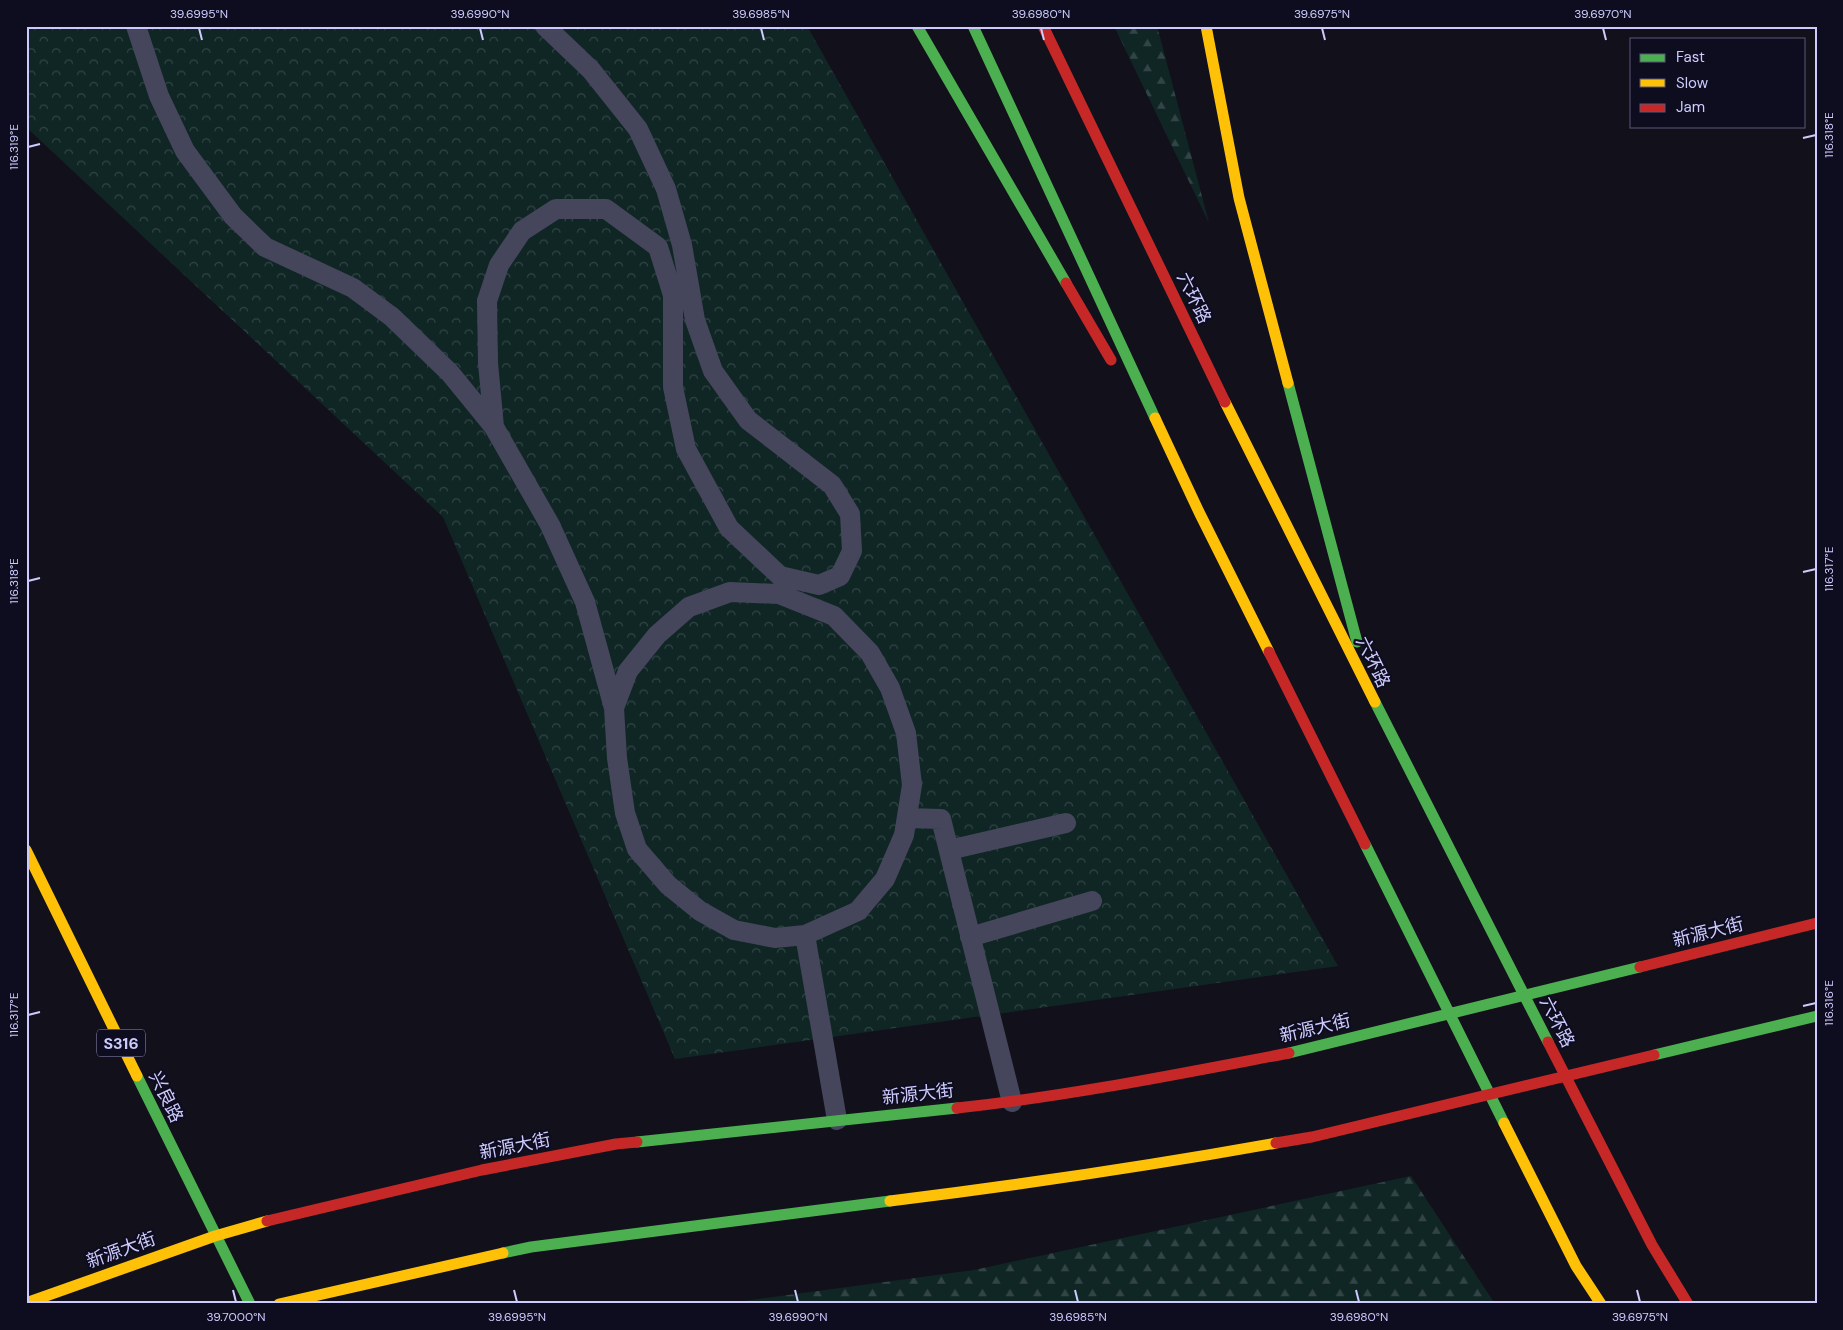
<svg xmlns="http://www.w3.org/2000/svg" width="1843" height="1330" font-family="'DM Sans','Noto Sans SC',sans-serif">
	<defs>
		<pattern id="forest-firs" width="22" height="20" patternUnits="userSpaceOnUse" patternTransform="scale(1.25)"><rect width="22" height="20" fill="#102625"/><path d="M5 1l3.5 6h-7zM16 11l3.5 6h-7z" fill="#324446"/></pattern>
		<pattern id="park-crowns" width="20" height="18" patternUnits="userSpaceOnUse" patternTransform="scale(1.25)"><rect width="20" height="18" fill="#102625"/><path d="M2 6a3 3 0 1 1 6 0M12 15a3 3 0 1 1 6 0" fill="none" stroke="#324446"/></pattern>
	</defs>
	<rect width="100%" height="100%" fill="#12111b"/>
	<path fill="url(#forest-firs)" d="M1114 26H1157L1209 223Z
		M1411 1176 1495 1304H722L974 1270Z"/>
	<path fill="url(#park-crowns)" d="M26 26H807L1338 966 675 1059 443 517 26 127Z"/>
	<g fill="none" stroke-linecap="round" stroke-linejoin="round">
		<path stroke="#45465c" stroke-width="20" d="M136 26 159 96 185 151 233 216 265 247 353 288 392 317 450 373 494 427 550 525 585 602 614 708
			M494 427 488 363 487 301 499 265 522 231 556 209H606L658 247 673 295V387L686 449 729 528 780 576 819 585 840 576 852 551 850 514 832 485 748 420 713 371 695 320 682 245 666 189 638 129 591 70 545 26
			M730 592 779 594 834 616 870 653 890 688 906 733 912 785 904 835 885 879 858 911 805 935 775 938 734 930 700 911 668 885 637 849 625 813 617 758 614 708 628 671 657 635 689 607Z
			M907 818 941 819 1012 1102
			M949 850 1066 823
			M805 935 837 1120
			M970 937 1092 901"/>
		<path stroke="#4caf50" stroke-width="11" d="M917 26 1066 283
			M973 26 1155 418
			M1288 383 1357 642
			M1375 702 1548 1042
			M1365 844 1504 1123
			M1289 1053 1640 967
			M1654 1055 1817 1016
			M137 1076 250 1304
			M637 1142 957 1108
			M503 1253 531 1247 890 1201"/>
		<path stroke="#ffc107" stroke-width="11" d="M1206 26 1239 198 1288 383
			M1225 402 1375 702
			M1155 418 1199 512 1269 652
			M26 850 137 1076
			M1504 1123 1576 1266 1601 1304
			M890 1201C1019 1185 1148 1166 1276 1143
			M26 1303 215 1236 267 1221
			M279 1304 503 1253"/>
		<path stroke="#c62828" stroke-width="11" d="M1043 26 1225 402
			M1066 283 1111 360
			M1269 652 1365 844
			M1640 967 1817 923
			M1548 1042 1652 1245 1688 1304
			M957 1108C1069 1096 1178 1074 1289 1053
			M1276 1143 1312 1137 1654 1055
			M267 1221 482 1170 616 1144 637 1142"/>
	</g>
	<path fill="none" stroke="#cdcbfe" stroke-width="2" d="M199 28 202 40M480 28 483 40M761 28 764 40M1041 28 1044 40M1322 28 1325 40M1603 28 1606 40M1803 138 1816 135M28 147 40 144M1803 572 1816 569M28 581 40 578M1803 1006 1816 1003M28 1015 40 1012M233 1290 236 1302M514 1290 517 1302M795 1290 798 1302M1075 1290 1078 1302M1356 1290 1359 1302M1637 1290 1640 1302"/>
	<g text-anchor="middle" stroke-width="4.5" stroke-linejoin="round" paint-order="stroke">
		<rect fill="#0e0d1f" stroke="#9492bb" stroke-width="1" x="97" y="1029.5" width="48" height="27" rx="4"/>
		<g font-size="16" font-weight="bold" fill="#cdcbfe">
			<text x="121" y="1049">S316</text>
		</g>
		<g font-size="18" fill="#cdcbfe" stroke="#0e0d1f">
			<text transform="translate(1194 298) rotate(64)" y="6">六环路</text>
			<text transform="translate(1373 662) rotate(64)" y="6">六环路</text>
			<text transform="translate(1708 932) rotate(-14)" y="6">新源大街</text>
			<text transform="translate(1557 1022) rotate(63)" y="6">六环路</text>
			<text transform="translate(1315 1028) rotate(-13)" y="6">新源大街</text>
			<text transform="translate(918 1094) rotate(-6)" y="6">新源大街</text>
			<text transform="translate(166 1097) rotate(64)" y="6">兴良路</text>
			<text transform="translate(515 1146) rotate(-11)" y="6">新源大街</text>
			<text transform="translate(121 1250) rotate(-20)" y="6">新源大街</text>
		</g>
	</g>
	<rect width="1843" height="1330" fill="none" stroke="#0e0d1f" stroke-width="55"/>
	<rect x="1630" y="38" width="175" height="90" fill="#0e0d1f" stroke="#5a5978"/>
	<rect x="1640" y="54" width="25" height="8" fill="#4caf50" stroke="#5a5978"/>
	<text x="1676" y="62" font-size="15" fill="#cdcbfe">Fast</text>
	<rect x="1640" y="79" width="25" height="8" fill="#ffc107" stroke="#5a5978"/>
	<text x="1676" y="88" font-size="15" fill="#cdcbfe">Slow</text>
	<rect x="1640" y="104" width="25" height="8" fill="#c62828" stroke="#5a5978"/>
	<text x="1676" y="112" font-size="15" fill="#cdcbfe">Jam</text>
	<rect x="28" y="28" width="1788" height="1274" fill="none" stroke="#cdcbfe" stroke-width="2"/>
	<g font-size="12" text-anchor="middle" fill="#cdcbfe">
		<text x="199" y="18">39.6995°N</text>
		<text x="480" y="18">39.6990°N</text>
		<text x="761" y="18">39.6985°N</text>
		<text x="1041" y="18">39.6980°N</text>
		<text x="1322" y="18">39.6975°N</text>
		<text x="1603" y="18">39.6970°N</text>
		<text transform="translate(1829 135) rotate(-90)" y="4">116.318°E</text>
		<text transform="translate(14 147) rotate(-90)" y="4">116.319°E</text>
		<text transform="translate(1829 569) rotate(-90)" y="4">116.317°E</text>
		<text transform="translate(14 581) rotate(-90)" y="4">116.318°E</text>
		<text transform="translate(1829 1003) rotate(-90)" y="4">116.316°E</text>
		<text transform="translate(14 1015) rotate(-90)" y="4">116.317°E</text>
		<text x="236" y="1321">39.7000°N</text>
		<text x="517" y="1321">39.6995°N</text>
		<text x="798" y="1321">39.6990°N</text>
		<text x="1078" y="1321">39.6985°N</text>
		<text x="1359" y="1321">39.6980°N</text>
		<text x="1640" y="1321">39.6975°N</text>
	</g>
</svg>
